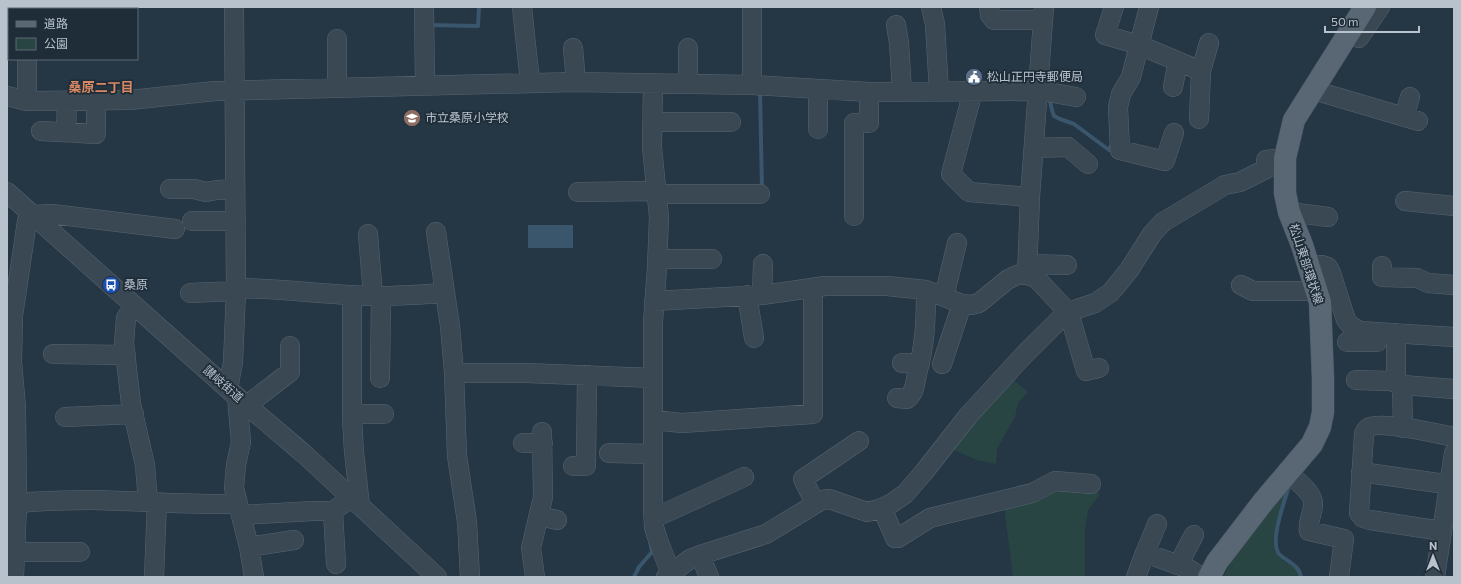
<svg xmlns="http://www.w3.org/2000/svg" width="1461" height="584" font-family="Commissioner,'Noto Sans JP',sans-serif">
	<rect width="100%" height="100%" fill="#253644"/>
	<path fill="#284544" d="M1009 376 1028 392 1018 403 1015 417 997 449 996 464 977 460 949 448Z
		M1052 488 1091 489 1100 494 1088 510 1085 530V577H1013L1004 506Z
		M1282 495 1284 496C1284 501 1281 506 1280 511 1277 521 1270 544 1276 553 1283 565 1297 564 1303 577H1223L1232 561Z"/>
	<path fill="#3a566d" d="M528 225H573V248H528Z"/>
	<g fill="none" stroke-linecap="round" stroke-linejoin="round">
		<path stroke="#3a566d" stroke-width="4" d="M429 25 478 26 479 7
			M760 91 762 190
			M1049 97 1052 110 1054 116 1060 119 1074 124 1109 150 1112 144
			M1289 486C1285 500 1268 544 1280 555 1288 562 1299 565 1301 577
			M634 577 639 567 652 552 650 541"/>
		<defs>
			<path id="minor" d="M26 7V9
				M424 7 425 85
				M522 7 530 82
				M752 7V85
				M931 7 935 24 939 92
				M989 7 990 15 994 20H1043
				M1114 7 1105 35 1139 45 1201 71
				M1149 7 1131 77 1121 94 1118 107 1120 150 1165 161 1174 133
				M7 23 9 22
				M896 25 899 43 902 92
				M1349 33 1359 38 1380 7
				M573 48 576 82
				M688 48V84
				M27 59V101
				M653 84 652 147 659 217 657 268 653 322V508L654 527 658 540 671 574
				M337 87V39
				M1173 87 1178 61
				M818 89V129
				M1313 90 1418 121
				M973 91 951 174 969 192 1030 197
				M7 96 27 101 130 100 215 91 574 82 752 85 869 92 1038 91 1048 92 1076 97
				M1404 117 1410 97
				M1199 119 1201 71 1209 43
				M652 122H731
				M41 131 96 134V101
				M66 133 67 101
				M1034 148 1068 147 1088 164
				M170 189H194L206 192 217 190 235 189
				M7 192 237 397 303 453 437 577
				M578 192 656 191
				M656 194H760
				M1405 201 1454 206
				M1289 212 1328 217
				M854 216V123H869V92
				M192 221H236
				M436 232 450 326 454 373 457 456 467 522 470 577
				M368 234 373 296
				M657 259H712
				M1027 264 1067 265
				M1382 266V277L1417 278 1428 283 1454 285
				M1309 267 1322 265 1328 267 1331 273 1346 320 1352 327 1360 331 1454 337
				M1027 275 1030 197 1044 7
				M1241 285 1253 291H1316
				M236 288C284 288 332 296 381 296 402 296 424 294 445 293
				M190 293 236 291
				M352 295V418L354 452 360 506
				M747 295 754 338
				M762 295 763 264
				M944 297 957 243
				M654 301 762 295 825 286H887L926 290 962 304 971 305 979 303 1007 280 1017 275H1027L1036 278 1069 313 1086 371 1099 368
				M134 305 126 318 124 343 131 404 145 465 148 502
				M1396 333V382
				M1347 342H1377
				M53 354 126 355
				M902 363 920 364
				M942 364 962 304
				M454 373H526L653 378
				M380 378 381 296
				M1356 380 1391 381 1402 385 1454 389
				M1402 385 1403 428
				M228 389 233 362 236 291 234 7
				M237 397 241 442 236 465 234 488 249 547 254 577
				M897 398 907 399C915 393 915 383 917 374 925 345 926 320 926 290
				M247 405 290 372V346
				M352 414H384
				M65 417 134 414
				M653 420 682 423 813 414V288
				M523 443H543
				M609 453 653 454
				M573 466H586L587 375
				M1361 472 1438 483
				M1288 473C1295 479 1312 492 1313 502 1314 512 1307 521 1309 531L1344 539 1339 577
				M815 503 803 479 859 441
				M882 508 895 538H898L930 518 938 516 1032 493 1055 481 1091 484
				M333 511 336 564
				M7 512 17 505 28 502C49 501 71 500 92 500 141 501 189 505 237 504
				M241 515 314 511H333L351 498
				M539 516 557 520
				M654 518 744 477
				M1157 524 1145 553 1187 568 1201 577
				M1442 531 1370 520 1363 518 1359 513 1364 434C1364 433 1367 429 1368 428 1379 420 1439 434 1454 437
				M249 547 294 540
				M16 552H80
				M700 555 709 577
				M1178 565 1194 535
				M14 577 17 505 16 407 12 362 13 316 27 221 32 215 52 214 175 229
				M154 577 157 502
				M535 577 531 548 543 497 542 432
				M666 577 690 559 700 555 766 534 822 500 829 499 867 512 879 509 892 503 905 494 924 472 968 416 1022 357 1060 319 1077 309 1095 303 1110 293 1117 285 1129 270 1152 234 1163 222 1225 185 1240 182 1266 169V160L1285 158
				M1136 577 1145 553
				M1435 577 1454 453"/>
			<path id="major" d="M1209 577 1217 562 1263 502 1312 444 1320 427 1323 412V379L1320 302 1302 245 1289 212 1285 193V158L1294 120 1365 7"/>
		</defs>
		<use href="#minor" stroke="#586570" stroke-width="20"/>
		<use href="#major" stroke="#44515c" stroke-width="23"/>
		<use href="#minor" stroke="#3a4853" stroke-width="19"/>
		<use href="#major" stroke="#586773" stroke-width="22"/>
	</g>
	<defs>
		<symbol id="civic-disc" viewBox="-11 -11 22 22"><circle r="9.5" fill="#5c6f8a" stroke="#1f2d38"/><path d="M-.6-6.5H3V-4.5H.6V-3L4-1V1h2V6H-6V1h2V-1L-.6-3ZM-1.2 2.5V6h2.4V2.5Z" fill="#fff"/></symbol>
		<symbol id="school-disc" viewBox="-11 -11 22 22"><circle r="9.5" fill="#8d6e63" stroke="#1f2d38"/><path d="M0-5L7-2L0 1L-7-2ZM-4 1L0 2.5L4 1V4Q0 6-4 4Z" fill="#fff"/></symbol>
		<symbol id="bus-disc" viewBox="-11 -11 22 22"><circle r="9.5" fill="#1a4fb4" stroke="#1f2d38"/><path d="M-5-6H5V4H4V6H2V4H-2V6H-4V4H-5ZM-3.5-4V0h7V-4ZM-3.5 1.2v1.5H-2V1.2ZM2 1.2v1.5H3.5V1.2Z" fill="#fff"/></symbol>
	</defs>
	<g fill-rule="evenodd">
		<use href="#civic-disc" x="964" y="67" width="20" height="20"/>
		<use href="#school-disc" x="402" y="108" width="20" height="20"/>
		<use href="#bus-disc" x="101" y="275" width="20" height="20"/>
	</g>
	<g text-anchor="middle" stroke-width="3.5" stroke-linejoin="round" paint-order="stroke">
		<g font-size="12" fill="#b7c2cd" stroke="#1f2d38" text-anchor="start">
			<text x="987" y="81">松山正円寺郵便局</text>
			<text x="425" y="122">市立桑原小学校</text>
			<text x="124" y="289">桑原</text>
		</g>
		<g font-size="12" fill="#b7c2cd" stroke="#1f2d38">
			<text transform="translate(1306 264) rotate(72)" y="4">松山東部環状線</text>
			<text transform="translate(223 384) rotate(41)" y="4">讃岐街道</text>
		</g>
		<g font-size="13" font-weight="bold" fill="#db8964" stroke="#1f2d38">
			<text x="101" y="92">桑原二丁目</text>
		</g>
	</g>
	<rect width="1461" height="584" fill="none" stroke="#b7c2cd" stroke-width="16"/>
	<rect x="8" y="8" width="130" height="52" fill="#1f2d38" stroke="#5c6974"/>
	<rect x="16" y="21" width="20" height="6" fill="#586773" stroke="#5c6974"/>
	<text x="44" y="28" font-size="12" fill="#b7c2cd">道路</text>
	<rect x="16" y="38" width="20" height="12" fill="#284544" stroke="#5c6974"/>
	<text x="44" y="48" font-size="12" fill="#b7c2cd">公園</text>
	<g transform="translate(1433 556)" stroke="#1f2d38" stroke-width="3" paint-order="stroke">
	<path d="M0-3L7 15L0 10L-7 15Z" fill="#b7c2cd"/>
	<text y="-6" font-size="11" font-weight="bold" text-anchor="middle" fill="#b7c2cd">N</text>
	</g>
	<path d="M1325 26v6h94v-6" fill="none" stroke="#b7c2cd" stroke-width="2"/>
	<text x="1331" y="26" font-size="12" fill="#b7c2cd" stroke="#1f2d38" stroke-width="3" paint-order="stroke">50 m</text>
</svg>
